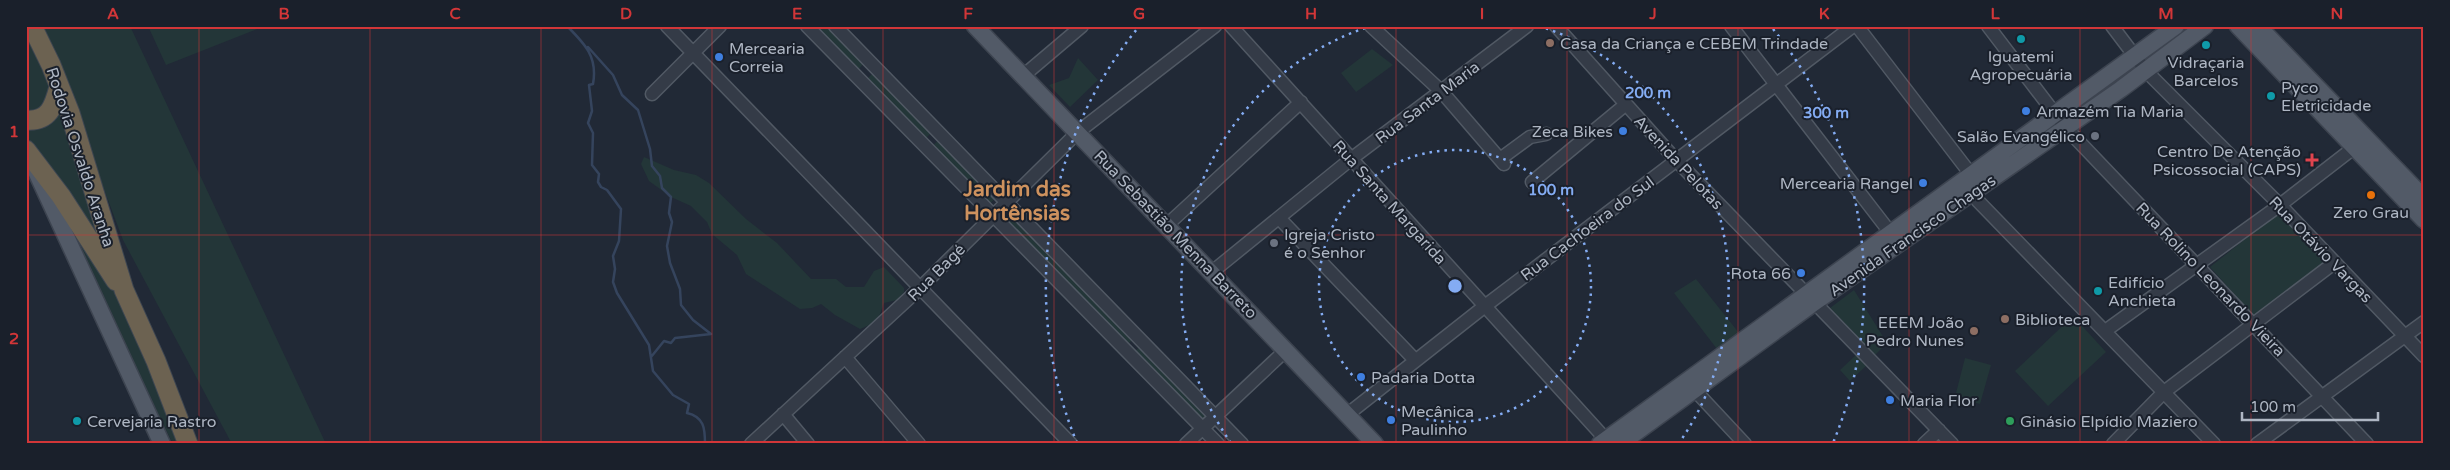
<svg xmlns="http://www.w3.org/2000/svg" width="2450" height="470" font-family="'Varela Round',sans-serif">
	<rect width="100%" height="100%" fill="#212936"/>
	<path fill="#233638" d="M43 26H130L326 444H232L123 240Z
		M148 26H265L166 65Z
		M815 26H828L864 63 858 70Z
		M26 37 47 79 50 92 46 108 26 112Z
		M1372 49 1393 65 1356 92 1341 73Z
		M1078 58 1098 80 1070 107 1049 85 1069 78Z
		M874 72 932 132 925 139 867 79Z
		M60 106 116 271 26 136V125Z
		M939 140 996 198 989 204 932 146Z
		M644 157 674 170 696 175 709 183 746 219 777 243 811 279H836L846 287H864L874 271 884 267 904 288V292L897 300 884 303 877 322 860 329 835 315 821 304 812 308 800 309 746 274 737 255 712 234 707 222 691 206 671 197 649 181 641 164Z
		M39 172 121 301 184 444H173Z
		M1010 212 1134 338 1127 345 1003 219Z
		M2278 213 2324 262 2256 318 2210 267Z
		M1696 279 1739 333 1717 349 1674 293Z
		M1854 290 1887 343 1875 355 1830 308Z
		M2073 316 2106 352 2048 406 2015 371Z
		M1141 346 1208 414 1201 420 1134 352Z
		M1856 355 1866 366 1850 381 1840 370Z
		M1965 358 1991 365 1980 404 1955 397Z"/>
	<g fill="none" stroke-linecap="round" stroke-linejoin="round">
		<path stroke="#35445d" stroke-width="2.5" d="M567 26C585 44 598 57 593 84L589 85 592 111 588 123 593 133 592 165 599 174 598 182 601 187 607 190 621 209 619 241 613 256 615 269 613 282 617 293 649 345 653 371 673 395 689 404 687 413C704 417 705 428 705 444
			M588 47 613 75 622 95 638 110 650 149 652 166 660 176 662 188 671 197 669 213 672 222 667 246 670 263 680 289 681 305 693 320 711 334 675 338 671 343 664 341 651 357"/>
		<defs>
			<path id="minor" d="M667 26 1071 444
				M807 26 1218 444
				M835 26 1242 444
				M1231 26 1610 444
				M1371 26 1442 92 1504 164
				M1556 26 1676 160 1952 444
				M1731 26 1896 240
				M1857 26 1976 181
				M1988 26 2065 127 2367 444
				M2112 26 2146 71 2280 205 2424 356
				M1023 76 1082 26
				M652 94 720 26
				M1500 159 1530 137 1546 134
				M1532 182 1625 105
				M1968 186 1978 201 2214 444
				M1279 218 1415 360
				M1167 225 1301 102
				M1212 272 1351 159 1527 26
				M2105 331 2280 205 2360 143
				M845 357 919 444
				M1689 384 1745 444
				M783 414 808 444
				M1348 414 1485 306 1853 26
				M751 444 920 288 1078 132 1215 26
				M1186 444 1286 350
				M1924 444 1939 430
				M2113 444 2164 392 2334 263
				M2257 444 2424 322"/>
			<path id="major" d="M975 26 1375 444
				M2238 26 2424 220
				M2258 26 2424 198
				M33 165 162 444
				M1600 444 2176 26
				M1620 444 1815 302 2121 89 2205 26"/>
			<path id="highway" d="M32 26 51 65 70 113 124 290 156 361 188 444
				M26 120C49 122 54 106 59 87
				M26 150 61 196 116 281"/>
		</defs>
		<use href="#minor" stroke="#515964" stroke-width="15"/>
		<use href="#major" stroke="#3d4450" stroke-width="19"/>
		<use href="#highway" stroke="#3e4651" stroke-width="21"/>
		<use href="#minor" stroke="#343b47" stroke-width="12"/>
		<use href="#major" stroke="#525a67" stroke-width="16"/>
		<use href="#highway" stroke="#6c6251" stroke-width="19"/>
	</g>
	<path fill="none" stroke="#d23638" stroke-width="1" stroke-opacity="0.55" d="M199 26V444M370 26V444M541 26V444M712 26V444M883 26V444M1054 26V444M1225 26V444M1396 26V444M1567 26V444M1738 26V444M1909 26V444M2080 26V444M2251 26V444M26 235H2424"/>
	<g fill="none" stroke="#84acf3" stroke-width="2.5" stroke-dasharray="2.5 5">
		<circle cx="1455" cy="286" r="136"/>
		<path d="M1231 443A273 273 0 0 1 1371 26M1539 26A273 273 0 0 1 1679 443"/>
		<path d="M1077 443A409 409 0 0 1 1137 29M1773 29A409 409 0 0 1 1833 443"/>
	</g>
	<g fill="#0f9aa8" stroke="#1a202b" stroke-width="2">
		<circle cx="2021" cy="39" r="5"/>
		<circle cx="2206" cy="45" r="5"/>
		<circle cx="2271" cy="96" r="5"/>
		<circle cx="2098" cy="291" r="5"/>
		<circle cx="77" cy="421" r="5"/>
	</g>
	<g fill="#8d6e63" stroke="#1a202b" stroke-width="2">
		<circle cx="1550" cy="43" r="5"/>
		<circle cx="2005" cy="319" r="5"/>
		<circle cx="1974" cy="331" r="5"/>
	</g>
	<g fill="#3f7fe0" stroke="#1a202b" stroke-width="2">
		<circle cx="719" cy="57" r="5"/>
		<circle cx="2026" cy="111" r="5"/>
		<circle cx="1623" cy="131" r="5"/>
		<circle cx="1923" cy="183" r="5"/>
		<circle cx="1801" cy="273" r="5"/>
		<circle cx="1361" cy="377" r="5"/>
		<circle cx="1890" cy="400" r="5"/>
		<circle cx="1391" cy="420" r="5"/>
	</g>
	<g fill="#6b7280" stroke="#1a202b" stroke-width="2">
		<circle cx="2095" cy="136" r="5"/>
		<circle cx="1274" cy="243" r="5"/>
	</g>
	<path fill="#e0444e" stroke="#1a202b" stroke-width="2" d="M2309.5 152.5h5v5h5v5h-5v5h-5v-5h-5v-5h5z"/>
	<circle fill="#e8710a" stroke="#1a202b" stroke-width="2" cx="2371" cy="195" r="5"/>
	<circle fill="#2e9e5b" stroke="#1a202b" stroke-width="2" cx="2010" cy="421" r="5"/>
	<g text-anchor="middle" stroke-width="4" stroke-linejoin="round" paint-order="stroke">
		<g font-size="16" fill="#aeb6c3" stroke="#1a202b" text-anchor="start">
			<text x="1560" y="49">Casa da Criança e CEBEM Trindade</text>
			<text x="729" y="54">Mercearia<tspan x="729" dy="18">Correia</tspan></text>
			<text x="2021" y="62" text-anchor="middle">Iguatemi<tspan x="2021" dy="18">Agropecuária</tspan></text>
			<text x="2206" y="68" text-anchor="middle">Vidraçaria<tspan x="2206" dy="18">Barcelos</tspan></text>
			<text x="2281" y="93">Pyco<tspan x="2281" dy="18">Eletricidade</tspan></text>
			<text x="2036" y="117">Armazém Tia Maria</text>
			<text x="1613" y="137" text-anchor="end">Zeca Bikes</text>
			<text x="2085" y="142" text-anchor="end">Salão Evangélico</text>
			<text x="2301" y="157" text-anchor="end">Centro De Atenção<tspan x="2301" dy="18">Psicossocial (CAPS)</tspan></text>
			<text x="1913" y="189" text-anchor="end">Mercearia Rangel</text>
			<text x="2371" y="218" text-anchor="middle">Zero Grau</text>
			<text x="1284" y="240">Igreja Cristo<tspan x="1284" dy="18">é o Senhor</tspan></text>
			<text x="1791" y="279" text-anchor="end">Rota 66</text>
			<text x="2108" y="288">Edifício<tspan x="2108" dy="18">Anchieta</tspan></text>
			<text x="2015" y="325">Biblioteca</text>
			<text x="1964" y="328" text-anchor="end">EEEM João<tspan x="1964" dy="18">Pedro Nunes</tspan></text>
			<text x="1371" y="383">Padaria Dotta</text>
			<text x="1900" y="406">Maria Flor</text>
			<text x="1401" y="417">Mecânica<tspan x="1401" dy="18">Paulinho</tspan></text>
			<text x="87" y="427">Cervejaria Rastro</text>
			<text x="2020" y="427">Ginásio Elpídio Maziero</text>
		</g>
		<g font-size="16" fill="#aeb6c3" stroke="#1a202b">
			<text transform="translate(1427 102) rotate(-37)" y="6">Rua Santa Maria</text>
			<text transform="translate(81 157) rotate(72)" y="6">Rodovia Osvaldo Aranha</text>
			<text transform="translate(1679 162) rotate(47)" y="6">Avenida Pelotas</text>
			<text transform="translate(1390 202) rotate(48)" y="6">Rua Santa Margarida</text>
			<text transform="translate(1587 228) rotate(-37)" y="6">Rua Cachoeira do Sul</text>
			<text transform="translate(1176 234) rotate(46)" y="6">Rua Sebastião Menna Barreto</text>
			<text transform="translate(1912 235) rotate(-35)" y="6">Avenida Francisco Chagas</text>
			<text transform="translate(2321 249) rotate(46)" y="6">Rua Otávio Vargas</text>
			<text transform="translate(936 272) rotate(-45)" y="6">Rua Bagé</text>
			<text transform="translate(2211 279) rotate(46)" y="6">Rua Rolino Leonardo Vieira</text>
		</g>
		<g font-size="21" font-weight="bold" fill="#ce925e" stroke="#1a202b">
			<text x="1017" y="196">Jardim das<tspan x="1017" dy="24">Hortênsias</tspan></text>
		</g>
	</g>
	<circle cx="1455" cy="286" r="8" fill="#84acf3" stroke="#1a202b" stroke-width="2.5"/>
	<g font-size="15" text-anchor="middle" font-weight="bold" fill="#84acf3" stroke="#1a202b" stroke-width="4" stroke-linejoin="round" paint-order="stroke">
		<text x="1648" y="98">200 m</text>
		<text x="1826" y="118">300 m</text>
		<text x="1551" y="195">100 m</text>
	</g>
	<rect width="2450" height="470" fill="none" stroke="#1a202b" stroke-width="55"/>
	<path d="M2242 412v8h136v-8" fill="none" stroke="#aeb6c3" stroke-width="2.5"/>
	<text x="2250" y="412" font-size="15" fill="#aeb6c3" stroke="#1a202b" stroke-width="4" paint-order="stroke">100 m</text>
	<rect x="28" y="28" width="2394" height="414" fill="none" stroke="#d23638" stroke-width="2"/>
	<g font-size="16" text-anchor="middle" font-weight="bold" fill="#d23638">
		<text x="113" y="19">A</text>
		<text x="284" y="19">B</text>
		<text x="455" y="19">C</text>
		<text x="626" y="19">D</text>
		<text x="797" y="19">E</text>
		<text x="968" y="19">F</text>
		<text x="1139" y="19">G</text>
		<text x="1311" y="19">H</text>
		<text x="1482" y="19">I</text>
		<text x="1653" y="19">J</text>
		<text x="1824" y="19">K</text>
		<text x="1995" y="19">L</text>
		<text x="2166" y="19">M</text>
		<text x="2337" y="19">N</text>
		<text x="14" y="137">1</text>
		<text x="14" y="344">2</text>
	</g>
</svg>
